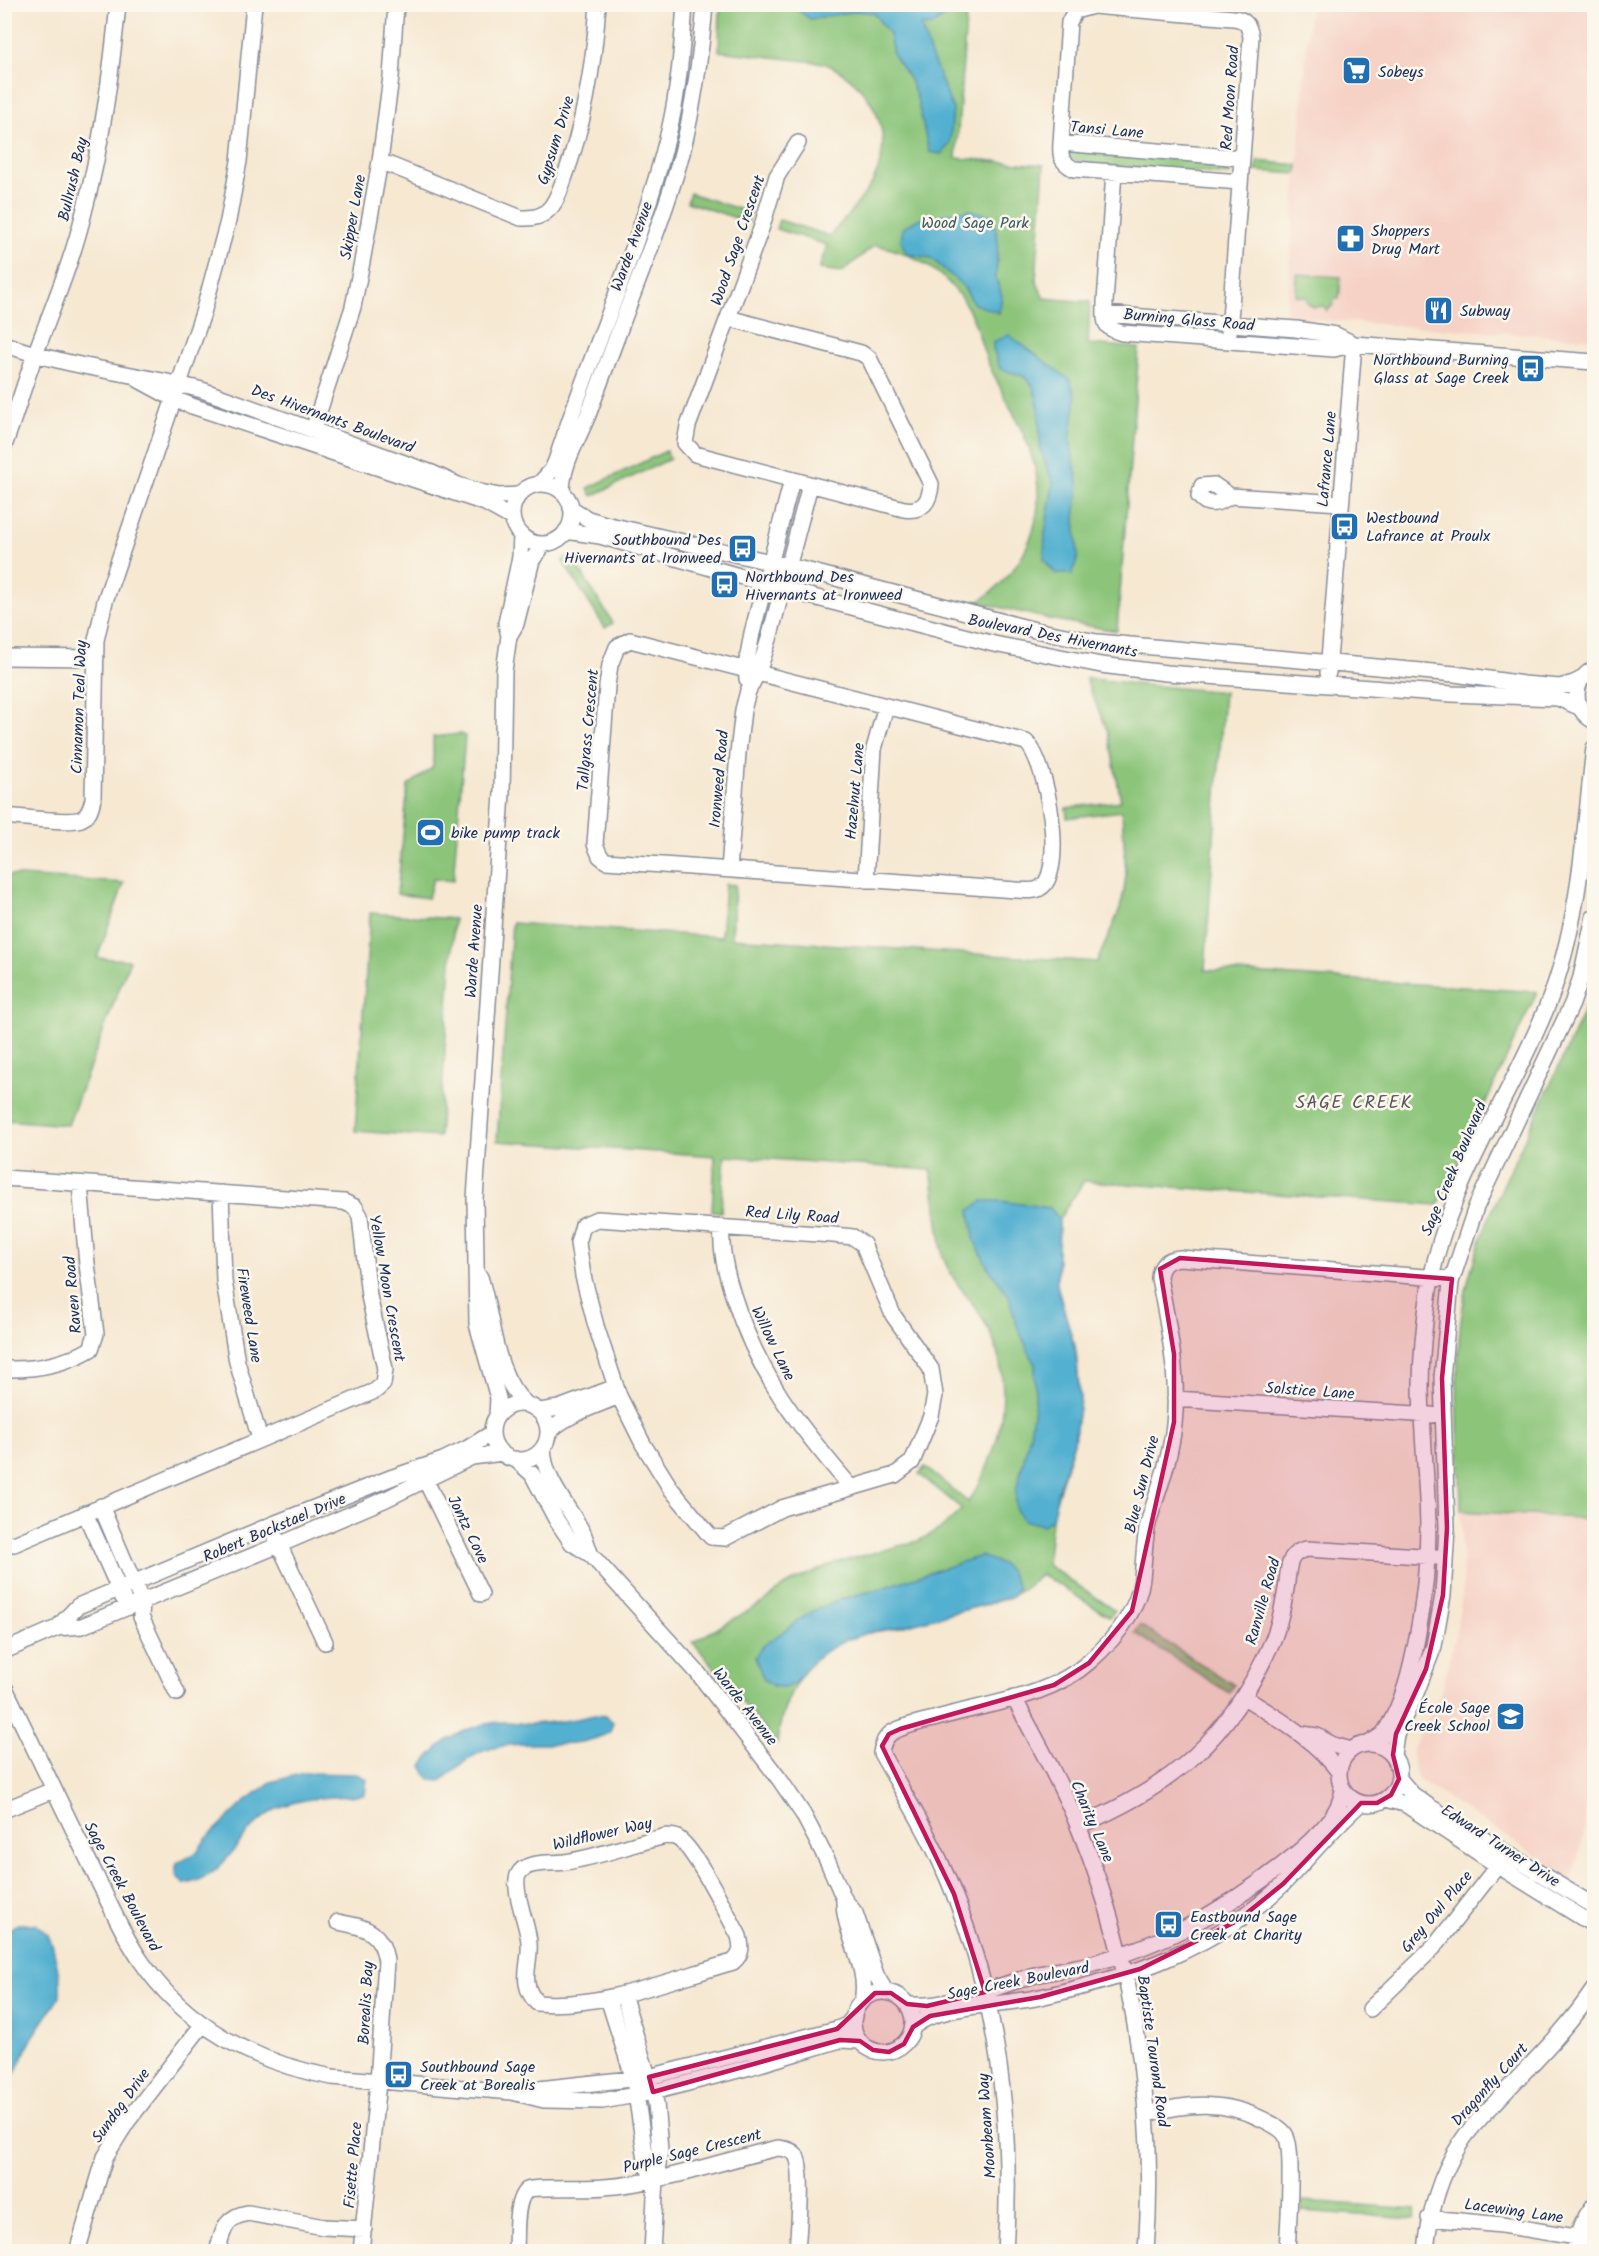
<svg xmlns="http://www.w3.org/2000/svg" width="1599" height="2256" font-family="Kalam,sans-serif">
	<rect width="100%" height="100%" fill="#fbf7ec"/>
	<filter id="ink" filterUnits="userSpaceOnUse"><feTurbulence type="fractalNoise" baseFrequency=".0167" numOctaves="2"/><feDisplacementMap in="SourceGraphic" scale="12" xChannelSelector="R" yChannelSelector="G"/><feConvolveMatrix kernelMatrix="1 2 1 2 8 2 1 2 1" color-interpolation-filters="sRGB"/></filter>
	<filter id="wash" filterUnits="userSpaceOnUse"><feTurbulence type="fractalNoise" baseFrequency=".008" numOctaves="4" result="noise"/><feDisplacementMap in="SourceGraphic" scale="24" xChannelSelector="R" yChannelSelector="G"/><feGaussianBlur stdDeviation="1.35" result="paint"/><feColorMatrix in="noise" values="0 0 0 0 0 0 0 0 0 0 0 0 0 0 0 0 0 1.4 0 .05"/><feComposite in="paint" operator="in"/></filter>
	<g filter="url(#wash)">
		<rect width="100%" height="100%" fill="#f6e8d1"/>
		<path fill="#f6d1c5" d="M1310 5H1594V339L1333 321 1286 315Z
			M1461 1511 1594 1519V1743L1588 1779 1584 1834 1572 1879 1418 1779 1413 1766 1412 1749 1442 1689 1455 1636 1463 1590Z"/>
		<path fill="#8cc57a" stroke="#547a6c" stroke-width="1.5" d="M720 5H967L956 158 1044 165 1036 280 1044 298 1090 302 1088 344 1139 348 1117 631 1049 619 978 602C1021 573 1046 526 1036 473 1030 439 1006 401 991 369 984 356 981 341 976 326 959 281 921 254 875 245L842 272 819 269 827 245 776 229 779 220 830 236C844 219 862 201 873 181 898 133 871 83 824 63L719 51Z
			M1067 149 1230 161V175L1085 164 1066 156Z
			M1257 161 1298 165 1297 174 1256 171Z
			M690 193 751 213 748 222 687 202Z
			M1297 274 1341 277 1339 299H1334L1333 305 1327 311 1324 306 1313 307 1308 303 1307 297 1296 296Z
			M666 451 670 459 592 496 588 488Z
			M571 556 613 623 605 628 562 560Z
			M1085 678 1144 685 1224 692 1205 970 1537 992 1438 1205 1084 1181 1059 1219 1057 1285 1076 1352 1080 1400 1074 1442 1053 1511 1047 1565 1115 1610 1110 1617 1041 1574C1018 1599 996 1602 964 1610 942 1615 919 1622 897 1628 882 1631 867 1632 852 1637 805 1654 782 1697 777 1744L693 1642 764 1602 784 1586 808 1574 838 1562 918 1541 942 1528 962 1509 919 1474 925 1467 968 1502C1004 1448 1017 1377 983 1319 971 1299 951 1280 943 1257 941 1249 941 1238 939 1230 936 1210 934 1190 931 1170L725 1156 721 1212 712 1211 715 1156 497 1141 512 923 721 937 725 884 735 885 732 938 1097 962 1120 909 1124 891 1126 874 1122 811 1067 818 1066 808 1121 801 1108 732Z
			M460 734 465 736 453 881 433 879 428 898 397 894 408 786 433 767V737Z
			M5 875 124 883 97 958 130 960 68 1125 5 1120Z
			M370 913 454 919 439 1137 355 1131Z
			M1590 996H1594V1519L1461 1511C1460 1443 1452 1373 1463 1306 1473 1248 1497 1197 1522 1145 1545 1095 1569 1047 1590 996Z
			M1140 1625 1234 1685 1229 1693 1135 1633Z
			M1302 2201 1416 2209 1415 2219 1302 2211Z"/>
		<path fill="#52b0d0" stroke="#367097" stroke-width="1.5" d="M919 4 923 10 931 5H948L947 14 933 25 921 26 930 53 953 109 950 144 941 154 929 152 917 98 909 78 893 55 889 34 874 13 858 11 810 19 795 8 794 5Z
			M970 210 993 216 998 240 996 278 1002 296 999 313 974 304 963 286 931 258 907 254 901 241 903 228 918 219Z
			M1009 335 1070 380 1076 398 1070 440 1079 487 1075 519 1078 557 1072 574H1056L1044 560 1045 533 1053 483 1040 449 1039 410 1033 386 1023 376 1000 369 993 348V342Z
			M983 1201H1000L1050 1208 1059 1219 1057 1285 1076 1352 1080 1400 1074 1442 1059 1487 1052 1519 1043 1525 1023 1520 1016 1510V1491L1030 1434 1035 1400V1365L1017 1326 1009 1296 987 1266 974 1239 970 1210Z
			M980 1556C1005 1565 1008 1563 1018 1588L1012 1597 896 1628 867 1633 846 1640 824 1652 808 1666 795 1683 785 1688 773 1686 764 1680 755 1657 763 1646 809 1613 840 1599 879 1589Z
			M595 1715 606 1716 613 1722 610 1732C570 1755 520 1734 479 1753 464 1760 453 1771 441 1781L430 1780 422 1766C440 1739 473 1722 506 1722 514 1722 522 1724 530 1724 552 1723 574 1720 595 1715Z
			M304 1773 356 1774 367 1779 365 1795C333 1798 295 1795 267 1815 234 1838 227 1878 184 1884 177 1877 174 1872 177 1863L196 1853 206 1839 247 1800 271 1782Z
			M18 1924H36L48 1935 53 1947 60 1980V1996L33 2037 5 2093V1932Z"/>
	</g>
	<g filter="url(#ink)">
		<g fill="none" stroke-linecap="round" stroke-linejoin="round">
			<defs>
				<path id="minor" d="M1061 143 1069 22 1075 11 1093 6 1233 18C1245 19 1249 25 1251 37L1229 333
					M380 161 521 218C531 218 540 218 547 211 556 204 560 190 564 179 585 122 594 65 598 4
					M1240 182 1074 169C1061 162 1060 157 1061 143L1242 158
					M1105 314 1296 329 1336 335 1354 344 1334 349 1122 333C1102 328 1105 321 1105 302L1114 172
					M728 318 861 353 869 358 931 484C930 501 923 512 904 509L695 454 685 443 688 426Z
					M728 318 762 226 777 176 798 143
					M4 344C69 368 136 373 202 390L432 473 458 485 480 492 499 496 519 495
					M139 380 174 399 192 406 485 503 512 518
					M313 430 353 307 362 262 380 161 391 77 396 4
					M4 446C15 416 24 385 35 355 52 308 72 262 84 212 102 144 111 74 118 4
					M539 484 552 470 556 461C591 351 642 243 669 131 679 89 682 47 685 4
					M512 514a30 30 0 1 1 60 0a30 30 0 1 1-60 0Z
					M562 492C562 464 578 440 588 415 598 388 608 361 618 334 640 274 665 215 682 153 694 104 701 55 705 4
					M1230 496 1214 485 1202 486 1199 496C1208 508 1220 503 1230 496L1340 503
					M571 508 588 519 605 524 805 570 1035 630 1097 642 1455 674 1523 684 1560 687 1574 683 1582 679
					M566 531 600 536 798 593 994 644 1101 665 1166 673 1452 694 1558 698 1579 707
					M509 636 516 624 532 560 544 544
					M630 640 1026 742C1047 760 1067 873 1040 888 1034 892 1023 890 1016 890L606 861 600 856 595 844 607 686 610 665 617 647Z
					M4 657 96 658
					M1594 669C1571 680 1572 710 1594 721
					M1328 673 1354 344 1594 362
					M747 679 746 666 752 633 792 480
					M4 816C20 817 69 824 81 819 89 816 91 807 93 799L96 640 105 601 203 313 228 221 239 161 254 4
					M729 870 738 753 743 710 748 691 759 670 769 639 810 485
					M866 880 874 749 886 706
					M4 1178 344 1202 355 1207 360 1216 369 1296 385 1369 383 1384 375 1391 14 1544 4 1543
					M221 1193 224 1281 237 1362 260 1439
					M597 1219 833 1235 853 1237 863 1244 893 1315 931 1369 935 1395 931 1416 912 1462 895 1475 782 1508 725 1538 711 1537 671 1489 643 1444 619 1396 596 1326 583 1276 578 1243 583 1225Z
					M722 1227C720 1250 726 1273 733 1295 758 1375 797 1424 851 1487
					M480 1277C493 1316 493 1375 526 1404
					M4 1369C34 1370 65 1364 91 1349L96 1334 87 1264 80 1184
					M1175 1399 1432 1415
					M492 1432a28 28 0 1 1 56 0a28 28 0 1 1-56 0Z
					M540 1411 559 1408 613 1388
					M497 1416 498 1398 477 1324 475 1199 502 793 504 671 509 636 506 623 520 557 521 535
					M548 1434C561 1416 599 1405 619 1396
					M543 1448C544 1481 568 1505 583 1533 586 1540 588 1548 591 1555
					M515 1459 532 1474 557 1521 572 1543 591 1555 698 1673 780 1780 803 1814 828 1862 844 1899 855 1913 876 1975 886 1992
					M425 1479 481 1594
					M101 1506 142 1602 141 1617 177 1693
					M85 1513 123 1598
					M275 1536 325 1642
					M57 1628 78 1606 271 1525 393 1477 443 1460 468 1448 492 1433
					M4 1651 57 1628 82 1626 279 1545 386 1499 472 1457 502 1453
					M4 1686 108 1901C118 1922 128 1942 141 1961 186 2027 256 2063 332 2077L512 2092 544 2100 602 2101 653 2092 750 2067 840 2040 860 2041
					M1244 1697C1278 1719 1315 1739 1339 1772
					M1014 1698C1037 1741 1061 1784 1079 1828 1133 1963 1157 2107 1146 2252
					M1302 1734 1317 1736 1333 1745 1351 1750
					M1339 1774a30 30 0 1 1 60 0a30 30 0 1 1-60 0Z
					M1368 1744 1382 1735 1386 1730C1403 1703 1411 1670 1417 1638 1424 1602 1428 1564 1428 1526 1427 1480 1422 1434 1421 1388 1421 1356 1424 1324 1429 1291 1445 1187 1510 1100 1548 1004 1580 922 1584 834 1594 748
					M1393 1755 1396 1734 1416 1693 1434 1646 1443 1595 1447 1528 1442 1378 1451 1282 1476 1207 1572 1004 1581 977 1594 917
					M1399 1779 1412 1794 1430 1807 1594 1906
					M1386 1799 1405 1804 1497 1865 1594 1925
					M4 1810 53 1790
					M1078 1826C1174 1786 1230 1738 1272 1642 1279 1626 1283 1607 1286 1589 1288 1579 1287 1567 1292 1558 1296 1552 1301 1550 1307 1549L1437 1557
					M667 1836C670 1837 674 1836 677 1838 694 1846 728 1916 739 1936 742 1948 742 1954 733 1962 673 1979 599 2009 537 2003 518 1982 531 1966 529 1942 528 1925 512 1889 518 1875 525 1860 552 1864 565 1862 600 1857 633 1843 667 1836Z
					M844 1899C843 1934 870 1966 862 2001
					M338 1922C365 1927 382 1931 386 1961L378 2082 361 2252
					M853 2022a30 30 0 1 1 60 0a30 30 0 1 1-60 0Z
					M623 1994 656 2103 660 2150 656 2179 652 2252
					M608 1998 634 2080 647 2167 656 2179
					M907 2004C943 2011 999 1985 1035 1975 1055 1970 1077 1968 1097 1962 1119 1956 1141 1948 1162 1939 1207 1921 1313 1852 1336 1810 1340 1803 1342 1796 1343 1789
					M1370 2009 1434 1947 1502 1860
					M913 2027C938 2004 1007 2005 1040 1997 1085 1987 1130 1975 1171 1957 1211 1939 1250 1916 1282 1885 1309 1858 1332 1828 1361 1803
					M520 2091 649 2077 837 2029 847 2025 854 2017
					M1147 2114C1188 2103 1225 2100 1264 2120 1271 2124 1282 2128 1286 2136 1294 2151 1288 2231 1287 2252
					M1429 2218 1502 2225 1594 2240
					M77 2252 105 2157 127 2122 203 2024
					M217 2252C223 2231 224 2217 248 2213L324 2227 364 2229
					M516 2252C517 2236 514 2200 527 2190 534 2186 590 2189 604 2187 663 2183 720 2161 778 2148 784 2149 790 2149 795 2154 805 2166 798 2233 797 2252
					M1005 2252C1014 2118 996 1984 940 1861 923 1823 901 1789 881 1753 882 1745 884 1738 891 1733 903 1726 920 1722 934 1719 986 1703 1048 1699 1090 1661 1115 1639 1138 1611 1142 1578 1144 1560 1144 1541 1148 1524 1155 1499 1165 1475 1170 1449 1183 1392 1170 1334 1159 1278 1160 1265 1167 1259 1180 1258L1452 1279
					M1426 2252C1429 2213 1439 2177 1460 2144 1471 2125 1490 2109 1505 2092 1536 2059 1569 2027 1594 1989
					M1573 2252C1577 2233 1583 2219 1594 2205"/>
			</defs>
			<use href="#minor" stroke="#888c98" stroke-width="18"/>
			<use href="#minor" stroke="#fff" stroke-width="15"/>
		</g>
	</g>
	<path fill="#c2185b" fill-opacity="0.2" stroke="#c2185b" stroke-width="4.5" stroke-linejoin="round" d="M1180 1258 1452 1279 1442 1378 1447 1528 1443 1595 1426 1669 1396 1734 1393 1755 1399 1779 1391 1795 1377 1803H1361L1283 1884 1237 1921 1140 1969 1040 1997 930 2016 913 2027 904 2044 889 2052 873 2050 860 2041 840 2040 653 2092 649 2077 837 2029 875 1993H891L907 2004 927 2006 985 1992 954 1894 882 1746 889 1734 900 1729 1054 1685 1089 1663 1132 1611 1174 1422V1354L1160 1269Z"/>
	<defs>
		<symbol id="supermarket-square" viewBox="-11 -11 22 22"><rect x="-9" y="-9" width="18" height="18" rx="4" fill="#1f6fb2" stroke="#fbf7ec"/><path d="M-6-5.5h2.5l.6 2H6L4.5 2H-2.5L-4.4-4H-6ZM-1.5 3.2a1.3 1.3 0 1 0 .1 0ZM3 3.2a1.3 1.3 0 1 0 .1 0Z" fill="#fff"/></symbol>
		<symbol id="pharmacy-square" viewBox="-11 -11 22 22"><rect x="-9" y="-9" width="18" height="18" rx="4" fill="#1f6fb2" stroke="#fbf7ec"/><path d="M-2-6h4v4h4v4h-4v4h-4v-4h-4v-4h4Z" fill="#fff"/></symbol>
		<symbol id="restaurant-square" viewBox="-11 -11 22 22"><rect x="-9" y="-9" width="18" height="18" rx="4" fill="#1f6fb2" stroke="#fbf7ec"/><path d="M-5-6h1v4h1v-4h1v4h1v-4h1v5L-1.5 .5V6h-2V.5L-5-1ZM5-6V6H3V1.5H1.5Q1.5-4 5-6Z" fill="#fff"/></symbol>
		<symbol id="bus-square" viewBox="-11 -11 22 22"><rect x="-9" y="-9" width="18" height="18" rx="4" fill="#1f6fb2" stroke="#fbf7ec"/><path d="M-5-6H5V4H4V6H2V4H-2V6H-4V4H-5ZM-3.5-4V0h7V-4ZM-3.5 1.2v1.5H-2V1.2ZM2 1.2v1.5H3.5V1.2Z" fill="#fff"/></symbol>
		<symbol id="stadium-square" viewBox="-11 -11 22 22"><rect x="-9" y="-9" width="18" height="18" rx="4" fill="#1f6fb2" stroke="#fbf7ec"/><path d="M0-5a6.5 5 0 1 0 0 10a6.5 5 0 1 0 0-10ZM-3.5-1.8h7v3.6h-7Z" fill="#fff"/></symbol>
		<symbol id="school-square" viewBox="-11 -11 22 22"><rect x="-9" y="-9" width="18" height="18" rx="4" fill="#1f6fb2" stroke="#fbf7ec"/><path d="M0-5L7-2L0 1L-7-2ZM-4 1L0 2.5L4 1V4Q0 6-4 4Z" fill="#fff"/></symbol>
	</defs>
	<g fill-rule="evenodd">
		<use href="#supermarket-square" x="1340" y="54" width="33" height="33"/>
		<use href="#pharmacy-square" x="1334" y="222" width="33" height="33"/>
		<use href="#restaurant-square" x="1422" y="294" width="33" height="33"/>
		<use href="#bus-square" x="1514" y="352" width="33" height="33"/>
		<use href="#bus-square" x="1328" y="510" width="33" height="33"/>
		<use href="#bus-square" x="726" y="532" width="33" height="33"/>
		<use href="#bus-square" x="708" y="568" width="33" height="33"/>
		<use href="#stadium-square" x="414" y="816" width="33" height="33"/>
		<use href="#school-square" x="1494" y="1700" width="33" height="33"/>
		<use href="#bus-square" x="1152" y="1908" width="33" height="33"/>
		<use href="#bus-square" x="382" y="2058" width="33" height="33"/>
	</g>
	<g text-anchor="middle" stroke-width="5" stroke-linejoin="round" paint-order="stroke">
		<g font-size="16" fill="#1b2f5e" stroke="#fbf7ec" text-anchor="start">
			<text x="1378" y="77">Sobeys</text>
			<text x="1371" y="236">Shoppers<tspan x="1371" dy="18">Drug Mart</tspan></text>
			<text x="1460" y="316">Subway</text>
			<text x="1509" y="365" text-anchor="end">Northbound Burning<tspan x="1509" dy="18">Glass at Sage Creek</tspan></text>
			<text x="1366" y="523">Westbound<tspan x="1366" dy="18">Lafrance at Proulx</tspan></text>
			<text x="721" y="545" text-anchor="end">Southbound Des<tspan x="721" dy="18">Hivernants at Ironweed</tspan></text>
			<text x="745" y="582">Northbound Des<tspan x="745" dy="18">Hivernants at Ironweed</tspan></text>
			<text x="451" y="838">bike pump track</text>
			<text x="1490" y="1713" text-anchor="end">École Sage<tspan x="1490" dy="18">Creek School</tspan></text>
			<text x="1190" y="1922">Eastbound Sage<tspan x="1190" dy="18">Creek at Charity</tspan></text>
			<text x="420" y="2072">Southbound Sage<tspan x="420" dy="18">Creek at Borealis</tspan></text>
		</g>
		<g font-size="16" fill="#1b2f5e" stroke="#fbf7ec">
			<text transform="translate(1229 98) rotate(-86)" y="6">Red Moon Road</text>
			<text transform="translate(1107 129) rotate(5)" y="6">Tansi Lane</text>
			<text transform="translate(555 140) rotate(-73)" y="6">Gypsum Drive</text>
			<text transform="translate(72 179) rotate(-77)" y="6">Bullrush Bay</text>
			<text transform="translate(352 217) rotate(-80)" y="6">Skipper Lane</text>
			<text transform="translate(737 240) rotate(-71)" y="6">Wood Sage Crescent</text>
			<text transform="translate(631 246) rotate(-70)" y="6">Warde Avenue</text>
			<text transform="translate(1189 319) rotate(5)" y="6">Burning Glass Road</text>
			<text transform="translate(333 418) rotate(20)" y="6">Des Hivernants Boulevard</text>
			<text transform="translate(1326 459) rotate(-85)" y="6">Lafrance Lane</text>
			<text transform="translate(1053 635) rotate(11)" y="6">Boulevard Des Hivernants</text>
			<text transform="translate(78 707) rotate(-88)" y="6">Cinnamon Teal Way</text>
			<text transform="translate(587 730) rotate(-85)" y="6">Tallgrass Crescent</text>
			<text transform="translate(718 779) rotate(-85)" y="6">Ironweed Road</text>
			<text transform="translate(854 791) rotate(-85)" y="6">Hazelnut Lane</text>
			<text transform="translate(473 951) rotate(-86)" y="6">Warde Avenue</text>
			<text transform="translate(1453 1168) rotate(-67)" y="6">Sage Creek Boulevard</text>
			<text transform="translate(792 1214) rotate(4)" y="6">Red Lily Road</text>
			<text transform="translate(388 1288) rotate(80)" y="6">Yellow Moon Crescent</text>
			<text transform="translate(72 1295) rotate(-95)" y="6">Raven Road</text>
			<text transform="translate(250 1315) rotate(81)" y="6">Fireweed Lane</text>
			<text transform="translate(774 1343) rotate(64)" y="6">Willow Lane</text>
			<text transform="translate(1310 1390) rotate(4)" y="6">Solstice Lane</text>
			<text transform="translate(1141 1484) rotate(-76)" y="6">Blue Sun Drive</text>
			<text transform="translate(274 1527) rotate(-23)" y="6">Robert Bockstael Drive</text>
			<text transform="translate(469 1529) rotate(64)" y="6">Jontz Cove</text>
			<text transform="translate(1262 1601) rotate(-74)" y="6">Ranville Road</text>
			<text transform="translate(746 1706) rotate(52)" y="6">Warde Avenue</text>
			<text transform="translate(1093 1821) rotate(67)" y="6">Charity Lane</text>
			<text transform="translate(602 1833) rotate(-13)" y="6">Wildflower Way</text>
			<text transform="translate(1501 1845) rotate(33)" y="6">Edward Turner Drive</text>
			<text transform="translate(123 1886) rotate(62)" y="6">Sage Creek Boulevard</text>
			<text transform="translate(1436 1911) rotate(-50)" y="6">Grey Owl Place</text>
			<text transform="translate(1018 1980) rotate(-11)" y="6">Sage Creek Boulevard</text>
			<text transform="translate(365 2003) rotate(-87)" y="6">Borealis Bay</text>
			<text transform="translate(1154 2051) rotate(82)" y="6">Baptiste Tourond Road</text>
			<text transform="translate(1489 2084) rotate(-48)" y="6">Dragonfly Court</text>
			<text transform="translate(120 2105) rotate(-54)" y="6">Sundog Drive</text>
			<text transform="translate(986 2126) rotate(-94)" y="6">Moonbeam Way</text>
			<text transform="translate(692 2150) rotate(-14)" y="6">Purple Sage Crescent</text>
			<text transform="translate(352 2165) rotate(-85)" y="6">Fisette Place</text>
			<text transform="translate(1514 2210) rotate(8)" y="6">Lacewing Lane</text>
		</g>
		<g font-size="16" fill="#3d5c66" stroke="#fbf7ec">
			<text x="975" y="228">Wood Sage Park</text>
		</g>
		<g font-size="18" letter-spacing="1.5" fill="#5a555f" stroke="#fbf7ec">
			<text x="1354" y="1108">SAGE CREEK</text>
		</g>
	</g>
	<rect width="1599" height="2256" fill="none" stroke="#fbf7ec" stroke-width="24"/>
</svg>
